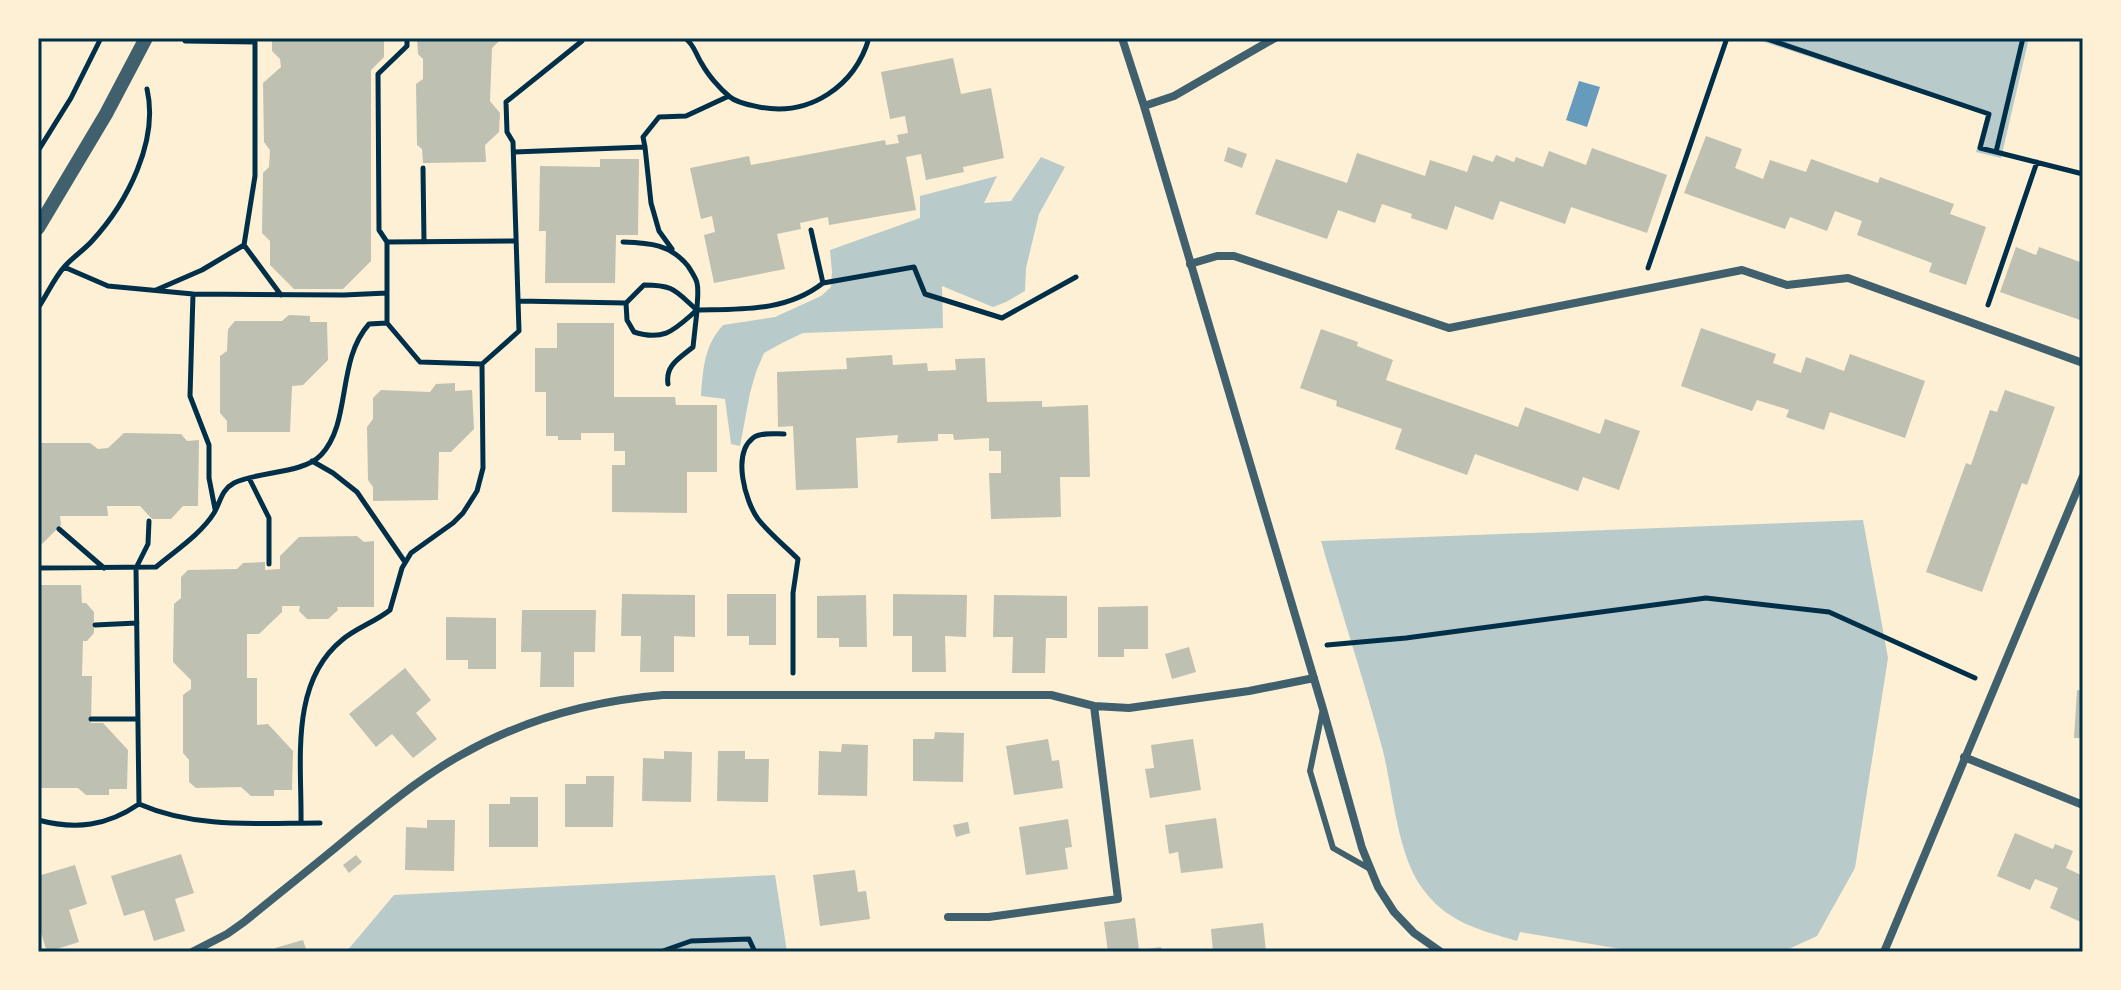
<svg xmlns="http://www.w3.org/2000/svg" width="2121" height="990" font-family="'Archivo Narrow',sans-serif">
	<rect width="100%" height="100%" fill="#fdf0d5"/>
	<path fill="#b9caca" d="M1752 38H2029L2001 158 1976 152 1986 115Z
		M1041 157 1065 167 1039 214 1026 268 1025 291 1006 302 993 307 942 286 943 328 803 333 782 343 764 353 756 372 750 393 740 446 731 444 725 399 701 396C703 369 704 346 723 325L775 317 821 296 831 287 832 272 830 250 920 218V196L997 176 984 203 1011 201Z
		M1863 520 1888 658 1855 868 1817 936 1782 952H1639L1520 932 1517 941C1477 929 1445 922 1420 885 1397 850 1393 792 1383 751 1364 680 1341 611 1321 541Z
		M775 875 787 952H346L394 895Z"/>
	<path fill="#669bbc" d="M1579 81 1600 87 1587 127 1566 120Z"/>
	<path fill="#bec0b2" d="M272 38H384V57L371 70V261L343 289H294L270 265V241L262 233 263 173 269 167 270 150 264 142 263 83 281 67 280 59 272 51Z
		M417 38H502L492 48 490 101 500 113 499 132 485 145 486 162 423 163 422 149 417 145 416 84 423 79V59L418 54Z
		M953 58 961 94 991 88 1004 158 963 167 964 172 926 180 921 154 906 157 916 210 829 225 828 217 800 223 801 229 777 234 785 269 714 283 704 235 715 232 712 216 701 219 690 168 749 156 751 165 885 140 886 145 899 143 897 135 908 133 905 116 890 119 881 72Z
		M1706 136 1742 149 1735 168 1763 179 1770 160 1806 172 1811 159 1878 183 1880 177 1954 204 1950 214 1986 227 1966 285 1929 272 1932 263 1857 235 1862 221 1835 211 1827 231 1790 217 1785 229 1684 193Z
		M1228 147 1247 154 1242 168 1224 161Z
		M1592 148 1667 175 1647 233 1571 207 1565 224 1500 201 1493 220 1455 206 1447 230 1411 218 1412 214 1382 204 1375 223 1338 210 1327 239 1255 214 1276 159 1347 183 1357 153 1425 176 1430 160 1467 172 1473 155 1493 162 1496 155 1514 162 1516 157 1543 167 1549 151 1586 165Z
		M600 159H639L638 235H616L615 283H545L546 231H539L540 166 600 167Z
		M2016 247 2036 255 2039 247 2083 263V321L2000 292Z
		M289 315 310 316V322H327L328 360 303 385 292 386 290 432H227V421L220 413V356L227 351 228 329 235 321H282Z
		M557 323H614V397H675L676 405H717V472H687V513L612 512V465H625V451H614V433H581V440H558V436H546V392H535V348H557Z
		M1701 328 1776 354 1773 363 1801 373 1806 357 1844 371 1850 354 1925 381 1905 438 1830 412 1824 430 1786 417 1789 410 1757 400 1752 411 1681 386Z
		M1321 329 1358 342 1357 346 1393 360 1386 380 1518 427 1525 407 1600 434 1605 419 1640 431 1619 490 1583 477 1578 491 1475 454 1467 475 1395 449 1402 429 1336 406 1337 401 1300 388Z
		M892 355 893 365 927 363 928 371 956 370 955 359 985 358 987 402 1042 401V407L1088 405 1090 477H1060L1061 517 991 519 989 473H1001V451H989V438L954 440 953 434H938V441L897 443 898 435 856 438 858 488 796 490 793 426 778 427 777 372 847 369 846 358Z
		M455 383V391L472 390 474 429 451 452H439L438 500 373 501V487L368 480 367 427 373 419V398L381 390 430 392 436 384Z
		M2005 390 2055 407 2027 485 2022 483 1982 592 1926 572 1966 463 1971 465 1990 410 1997 412Z
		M124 433 181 434 187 441 199 440 198 506H183L171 519H152L140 506H107L108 516H60L61 525 38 548V443H90L98 449 108 448Z
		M357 536 364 542 374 541V607H337L338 610 328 619H307L299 611 300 606H282V612L259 634H247V678H257V725L268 724 293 751 292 790H274V796H251L241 787 196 788 189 782V760L183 753V695L191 689V680L173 662 174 604 181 598V577L188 570 237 569 243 563 265 562V570L280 569V556L299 537Z
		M38 585H81L82 603H86L94 612V633L87 641H83L82 676H92L91 723H103L128 750 127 789H109V795H86L78 788H38Z
		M622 594 695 595V637L674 636V672H640L641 636H621Z
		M727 594H776V645H749V636H727Z
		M893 594 967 595 966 637 945 636 946 672H912V636H893Z
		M866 595 867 647H839V638H817V596Z
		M994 595 1067 596V638H1046L1045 673H1012L1013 637H993Z
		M1148 606V649H1124V657H1098V607Z
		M522 610H596L595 652H574V687H540L541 652H521Z
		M446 617 496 618V669H468V660H446Z
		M1189 647 1196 672 1172 679 1165 654Z
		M405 668 431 700 416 713 437 739 413 758 392 734 376 747 349 714Z
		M2077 690 2083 691V738H2074Z
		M935 732 964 733 963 782 913 781V739H934Z
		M1048 739 1052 761 1059 760 1063 788 1014 795 1006 746Z
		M1193 739 1201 790 1150 798 1145 769 1154 768 1151 745Z
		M842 744 868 745 867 796 818 795 819 751 841 752Z
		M664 751 692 752 691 802 642 801 643 758 664 759Z
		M718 751H745V759H769L768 802 717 801Z
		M586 776H614L613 827H565V784H586Z
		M510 797H538V847H489V804H510Z
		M1216 818 1223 868 1181 873 1178 852 1169 854 1165 825Z
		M1068 819 1072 847 1065 848 1068 869 1026 875 1019 827Z
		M427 820H455L454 871 405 870 406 827 427 828Z
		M968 822 970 833 956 837 953 825Z
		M2015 833 2053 849 2055 844 2073 851 2066 868 2083 876V923L2050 908 2058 888 2035 879 2030 890 1997 876Z
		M181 854 194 893 175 899 185 931 154 941 144 910 124 916 111 876Z
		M356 855 362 862 349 873 343 865Z
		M75 865 87 904 69 910 79 942 47 952 38 923V876Z
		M855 870 858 892 866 891 870 919 820 926 813 875Z
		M1135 918 1139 950 1161 947 1162 952H1108L1104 922Z
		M1263 923 1266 952H1213L1211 929Z
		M303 940 307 952H276L275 948Z"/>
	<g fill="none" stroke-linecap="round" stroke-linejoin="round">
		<path stroke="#003049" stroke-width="5" d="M685 38C694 44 696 55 702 64 708 75 720 89 730 97 737 103 750 105 759 107 810 117 855 86 869 38
			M1764 38 1989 114 1980 148 1996 152
			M2023 38 1996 152 2083 174
			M185 41 255 42V176L244 245 281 295
			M645 147 643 137 659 117 686 116 729 96
			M38 151 71 98 101 38
			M514 152 645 147 651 203 659 231 672 249
			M423 168 424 242
			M387 242 379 230 378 74 407 46V38
			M623 242C650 243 670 244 688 266 691 271 696 278 697 283 699 291 697 302 697 310 741 309 786 312 823 283L811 230
			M64 267 108 286 193 294
			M1648 268 1727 38
			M823 283 914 267 925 294 1002 318 1076 277
			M156 290 202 270 244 245
			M518 301 626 303 644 285C675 285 675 291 697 310 675 329 665 342 634 332L627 320 626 303
			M1988 305 2037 162
			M38 308C47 295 54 278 65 266 73 257 84 250 92 241 127 203 159 141 147 89
			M482 364 420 362 387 323V242L516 241
			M668 384C665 365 680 358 693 347L697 311
			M784 434C775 434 761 432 753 438 732 454 745 501 758 519 769 533 785 546 798 559L793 593V673
			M312 461 333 473 357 492 405 562
			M249 478 269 518V564
			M215 509 209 478V445L190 396 193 294 344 295 387 293
			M59 529 104 568
			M38 568 156 567C175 551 201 534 214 513 221 501 221 490 234 483 258 471 303 474 321 455 352 422 336 361 369 324L387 323
			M95 625 137 623
			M1327 645 1406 638 1706 598 1829 612 1975 678
			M91 719H138
			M139 804C196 829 259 823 320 823
			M38 820C76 830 107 826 139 804L136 568 148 544 149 521
			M301 823C302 763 289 683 342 640 356 628 375 622 390 610L402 568 411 553 453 523 463 513 477 491 483 468 482 364 519 331 513 142 507 132 506 102 582 41
			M660 952 691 941 749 939 755 952"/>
		<path stroke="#3f606c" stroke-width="6" d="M1322 713 1310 771 1333 848 1370 869"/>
		<path stroke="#3f606c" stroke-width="8" d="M1122 38 1144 106 1323 709 1362 848 1378 887 1394 912 1414 933 1441 952
			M1144 106 1174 96 1275 38
			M1190 264 1217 256H1234L1449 328 1742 270 1787 285 1848 278 2083 363
			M1964 757 2083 805
			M948 917H989L1118 899 1094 706
			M192 952 227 934 244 922C282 891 320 861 357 830 391 803 423 776 461 755 524 719 591 701 663 695H1051L1094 706 1129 708 1249 691 1314 678
			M1884 952 2083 476"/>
		<path stroke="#3f606c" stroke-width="14" d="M38 228 106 114 146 38"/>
	</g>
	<rect width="2121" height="990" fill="none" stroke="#fdf0d5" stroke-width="80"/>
	<rect x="40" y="40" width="2041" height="910" fill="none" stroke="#003049" stroke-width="3"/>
</svg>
